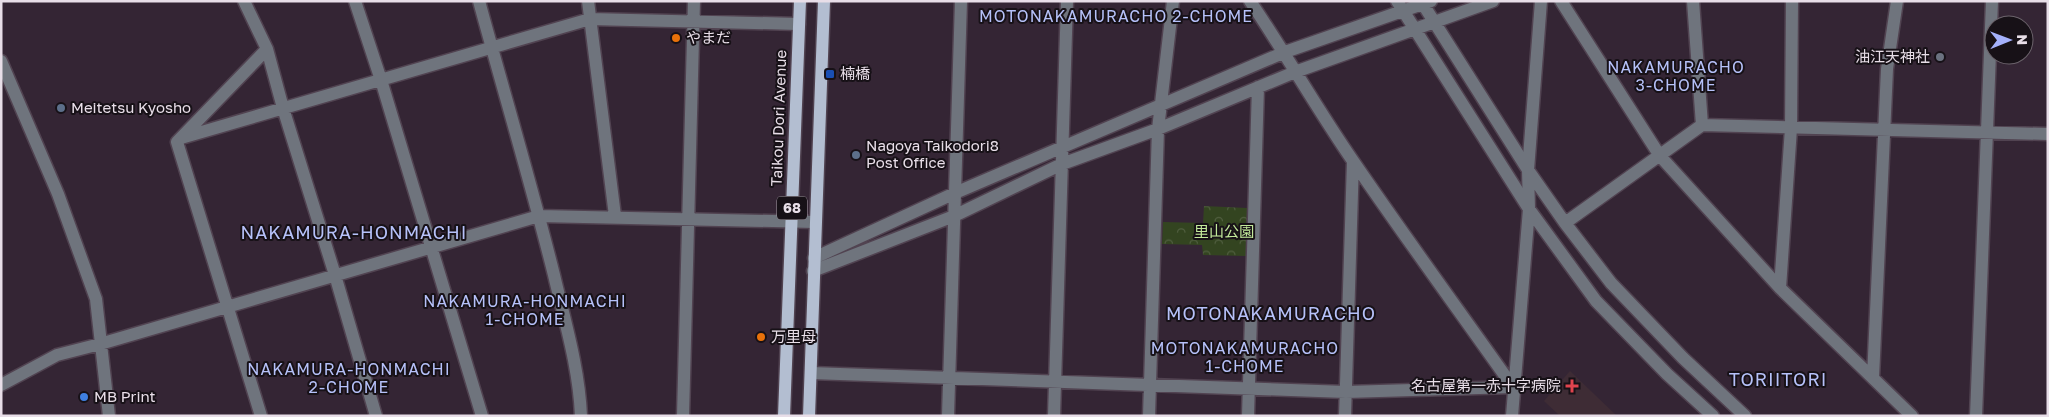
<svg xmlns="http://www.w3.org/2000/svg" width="2049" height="417" font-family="'Golos Text','Noto Sans JP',sans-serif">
	<defs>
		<pattern id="park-crowns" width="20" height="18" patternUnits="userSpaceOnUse" patternTransform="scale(1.25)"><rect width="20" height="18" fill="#334420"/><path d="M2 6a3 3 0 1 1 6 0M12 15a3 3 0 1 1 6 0" fill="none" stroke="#515f40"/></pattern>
	</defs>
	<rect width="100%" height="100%" fill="#342534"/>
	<path fill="#3e2c35" d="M1570 371 1617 416H1560L1544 401Z"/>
	<path fill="url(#park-crowns)" d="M1204 206 1247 208 1246 256 1203 255 1202 245 1162 244 1163 222 1203 223Z"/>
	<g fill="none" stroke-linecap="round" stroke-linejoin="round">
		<defs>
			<path id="minor" d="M244 1 267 49 283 108 335 275 376 416
				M355 1 381 80 482 416
				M479 1C504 93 531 183 554 275 565 322 579 368 581 416
				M588 1 615 216
				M1397 1 1529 209 1596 301 1667 374 1713 416
				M1421 1 1528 170 1565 223 1611 283 1683 358 1745 416
				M1561 1 1660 156 1780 288 1912 416
				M1693 1 1702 125 2048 134
				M1 61 58 194 96 299 109 416
				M181 138 590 19 799 24
				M1565 223 1702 125
				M814 258 955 193 1285 52 1431 1
				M813 271 954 216 1062 164 1158 129 1295 72 1493 1
				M1780 288 1791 128 1792 1
				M811 373 1346 392 1513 387C1460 312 1405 237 1353 161 1317 109 1286 54 1250 1
				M1873 378 1887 69 1897 1
				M1 385 57 355 100 344 539 216 815 222
				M261 416 177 142 267 49
				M683 416 694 1
				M948 416 961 1
				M1054 416 1067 1
				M1149 416 1158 129 1173 1
				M1248 416 1258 87
				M1345 416 1353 161
				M1512 416 1529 209 1528 170 1541 1
				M1976 416 1992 1"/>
			<path id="major" d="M784 416 800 1
				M809 416 824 1"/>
		</defs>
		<use href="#minor" stroke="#514351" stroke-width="15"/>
		<use href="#major" stroke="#514351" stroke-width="15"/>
		<use href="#minor" stroke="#6f747d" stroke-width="12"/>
		<use href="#major" stroke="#b3bed1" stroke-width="12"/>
	</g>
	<g fill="#e8710a" stroke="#171117" stroke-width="2">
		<circle cx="676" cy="38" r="5"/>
		<circle cx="761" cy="337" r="5"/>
	</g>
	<circle fill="#6b7280" stroke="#171117" stroke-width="2" cx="1940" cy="57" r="5"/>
	<rect fill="#1a4fb4" stroke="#171117" stroke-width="2" x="825" y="69" width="10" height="10" rx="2.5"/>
	<g fill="#5c6f8a" stroke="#171117" stroke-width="2">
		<circle cx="61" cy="108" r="5"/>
		<circle cx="856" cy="155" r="5"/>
	</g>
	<path fill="#e0444e" stroke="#171117" stroke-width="2" d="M1569.5 378.5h5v5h5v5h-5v5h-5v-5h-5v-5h5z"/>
	<circle fill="#3f7fe0" stroke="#171117" stroke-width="2" cx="84" cy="397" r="5"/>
	<g text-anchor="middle" stroke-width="4" stroke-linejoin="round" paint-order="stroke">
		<rect fill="#171117" stroke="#a9a0a9" stroke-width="1" x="777" y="196.5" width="30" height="23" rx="4"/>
		<g font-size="14" font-weight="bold" fill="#e8dee8">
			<text x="792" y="213">68</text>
		</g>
		<g font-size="15" fill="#e8dee8" stroke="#171117" text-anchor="start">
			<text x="686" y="43">やまだ</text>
			<text x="1930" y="62" text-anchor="end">油江天神社</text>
			<text x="840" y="79">楠橋</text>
			<text x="71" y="113">Meitetsu Kyosho</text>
			<text x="866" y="151">Nagoya Taikodori8<tspan x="866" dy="17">Post Office</tspan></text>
			<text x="771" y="342">万里母</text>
			<text x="1561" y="391" text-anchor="end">名古屋第一赤十字病院</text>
			<text x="94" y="402">MB Print</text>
		</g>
		<g font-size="15" fill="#e8dee8" stroke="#171117">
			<text transform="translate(779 118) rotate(-88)" y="5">Taikou Dori Avenue</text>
		</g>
		<g font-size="15" fill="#c2e89a" stroke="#171117">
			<text x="1224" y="237">里山公園</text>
		</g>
		<g font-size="16" letter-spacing="1" fill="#b6c1f9" stroke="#171117">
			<text x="1116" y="22">MOTONAKAMURACHO 2-CHOME</text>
			<text x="1676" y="73">NAKAMURACHO<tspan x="1676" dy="18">3-CHOME</tspan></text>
			<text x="525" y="307">NAKAMURA-HONMACHI<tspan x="525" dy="18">1-CHOME</tspan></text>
			<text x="1245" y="354">MOTONAKAMURACHO<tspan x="1245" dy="18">1-CHOME</tspan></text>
			<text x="349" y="375">NAKAMURA-HONMACHI<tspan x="349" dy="18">2-CHOME</tspan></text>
		</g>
		<g font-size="18" letter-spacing="1" fill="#b6c1f9" stroke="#171117">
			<text x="354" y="239">NAKAMURA-HONMACHI</text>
			<text x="1271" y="320">MOTONAKAMURACHO</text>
			<text x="1778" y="386">TORIITORI</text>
		</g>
	</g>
	<rect width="2049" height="417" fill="none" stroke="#e8dee8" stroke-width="5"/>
	<g transform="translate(2009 40) rotate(89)"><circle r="24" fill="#171117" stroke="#6b636b"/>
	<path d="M0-4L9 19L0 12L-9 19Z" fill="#a5b1fc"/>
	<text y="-8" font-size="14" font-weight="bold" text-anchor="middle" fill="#e8dee8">N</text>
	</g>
</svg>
